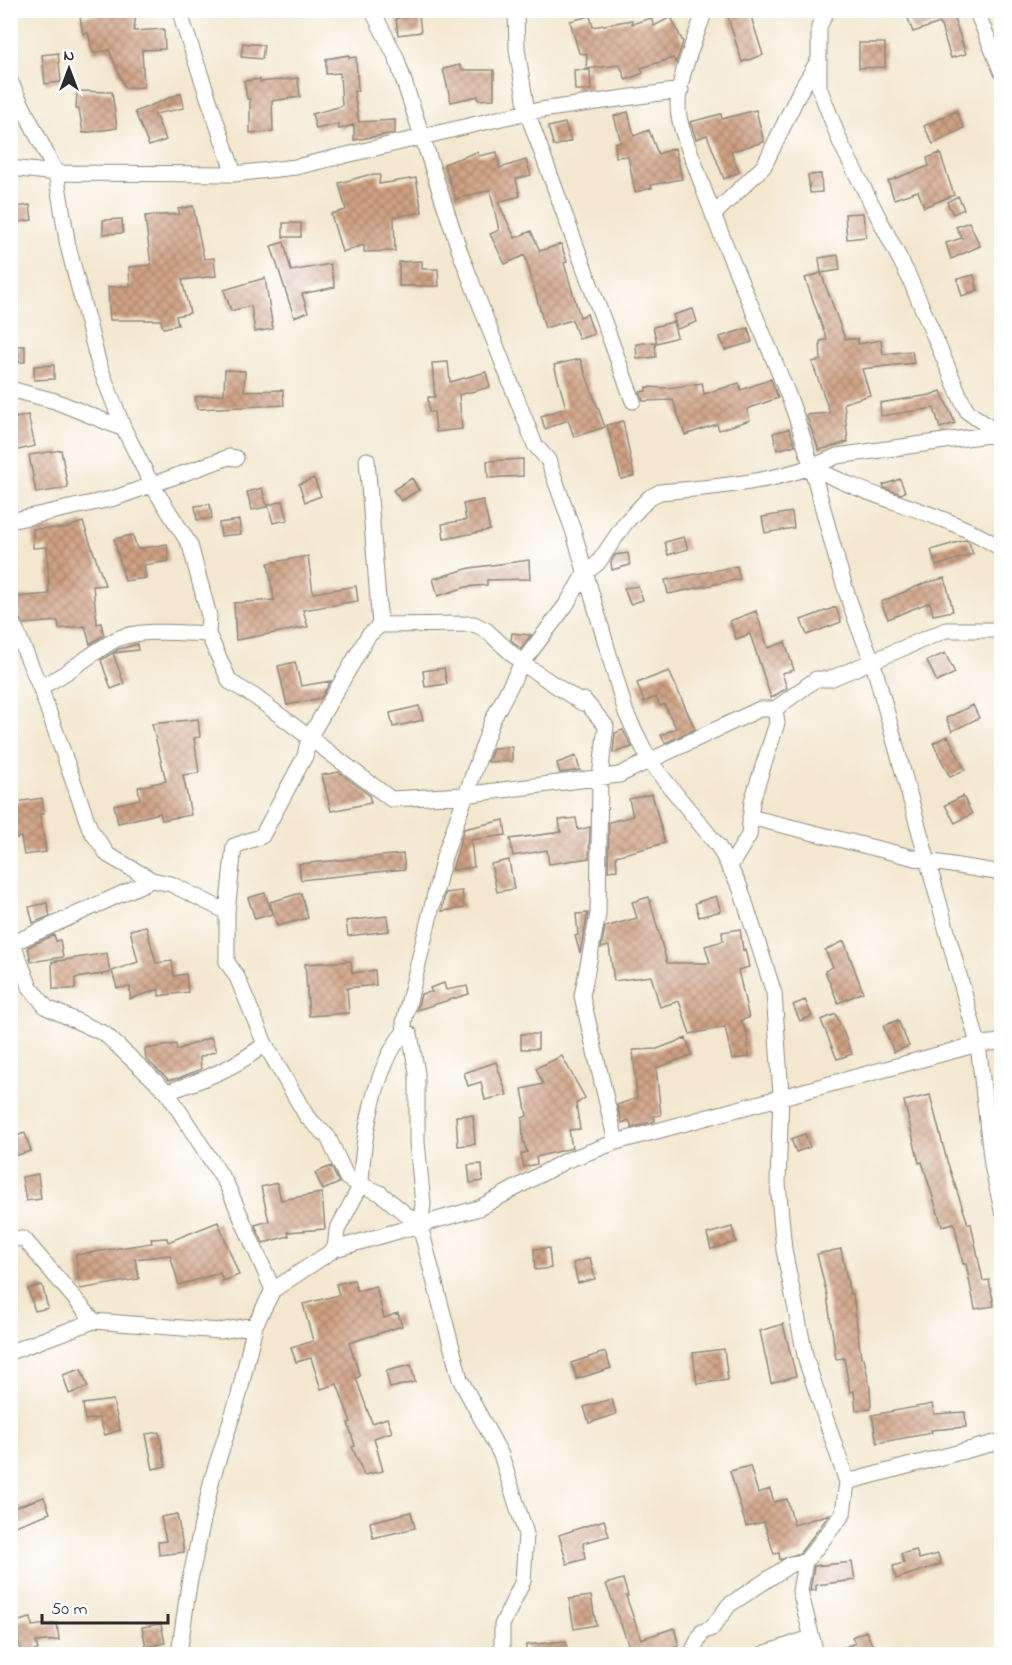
<svg xmlns="http://www.w3.org/2000/svg" width="1012" height="1665" font-family="'Indie Flower',sans-serif">
	<defs>
		<pattern id="building-cross-hatch" width="8" height="8" patternUnits="userSpaceOnUse" patternTransform="scale(1.5)"><rect width="8" height="8" fill="#cfa183"/><path d="M0 0l8 8M0 8l8-8" fill="none" stroke="#a8836b"/></pattern>
	</defs>
	<rect width="100%" height="100%" fill="#fff"/>
	<filter id="ink" filterUnits="userSpaceOnUse"><feTurbulence type="fractalNoise" baseFrequency=".0167" numOctaves="2"/><feDisplacementMap in="SourceGraphic" scale="12" xChannelSelector="R" yChannelSelector="G"/><feConvolveMatrix kernelMatrix="1 2 1 2 8 2 1 2 1" color-interpolation-filters="sRGB"/></filter>
	<filter id="wash" filterUnits="userSpaceOnUse"><feTurbulence type="fractalNoise" baseFrequency=".008" numOctaves="4" result="noise"/><feDisplacementMap in="SourceGraphic" scale="24" xChannelSelector="R" yChannelSelector="G"/><feGaussianBlur stdDeviation="1.35" result="paint"/><feColorMatrix in="noise" values="0 0 0 0 0 0 0 0 0 0 0 0 0 0 0 0 0 1.4 0 .05"/><feComposite in="paint" operator="in"/></filter>
	<g filter="url(#wash)">
		<rect width="100%" height="100%" fill="#f3e7cf"/>
		<g id="blocks">
			<path fill="url(#building-cross-hatch)" d="M739 10H749L763 55 742 62 727 14Z
				M905 10H966L967 14 954 18 966 54 951 58 940 23 913 32Z
				M116 11 136 13 134 31 164 29 165 49 142 50 144 87 125 88 109 50 93 53 88 33 83 34 80 17Z
				M419 15 421 32 398 35 396 18Z
				M590 16 593 27 632 20V24L651 18 654 26 671 17 683 42 676 63 673 58 641 68 643 73 626 80 620 65 586 69 587 54 579 53 570 21Z
				M243 43 264 45 262 59 241 57Z
				M859 43H885V67L859 68Z
				M58 53 61 82 45 84 42 55Z
				M349 55V58L356 57 358 91H354L359 122 395 120V133L354 140V125L339 129 338 124 316 129 312 114 342 106 340 73 326 74V59Z
				M460 65 462 70H494V99L478 100V96L451 102 443 69Z
				M574 70H590L591 90H575Z
				M298 78 300 97 272 101 273 132 250 133V99H247L244 81 260 79V82Z
				M77 91 112 92 117 128 83 133 79 109H76Z
				M181 93 184 108 155 114 166 140 149 146 135 112Z
				M756 110 764 142 731 151 739 172 724 179 707 135 696 139 690 122 721 114 722 119Z
				M956 111 964 128 933 144 924 126Z
				M628 112 634 136 649 130 658 154 675 148 682 179 651 185 652 188 635 192 628 156 616 157 615 143 621 142 614 116Z
				M565 123 571 141 554 146 548 127Z
				M477 152 479 156 497 152 500 168 526 160 531 175 516 179 520 196 498 202 515 238 531 231 540 251 561 244 567 262 564 263 580 317 587 314 594 334 579 339 572 320 545 328 525 255 505 264 490 234 499 230 490 190 456 199 444 164Z
				M940 153 954 195 924 207 918 191 894 199 888 181 929 166 927 158Z
				M821 174 822 192 810 193 808 175Z
				M368 175H380L379 184 416 178 422 212 394 217 395 251 364 252V245L342 252 331 214 346 210 339 183Z
				M958 196 964 209 953 214 947 202Z
				M30 205 32 220 19 222 16 207Z
				M193 206 204 259 214 258 216 276 182 280 190 313 176 316 178 325 163 328 161 320H110L108 287 130 286 129 267 151 265 145 216 180 214 178 209Z
				M863 213 866 237 847 239 845 214Z
				M122 219 123 233 103 234V220Z
				M969 222 980 246 951 259 946 243 962 238 956 227Z
				M283 223H301V237H283Z
				M284 242 291 271 330 264 335 287 302 294 308 312 294 317 271 246Z
				M838 255 840 270 821 273 819 258Z
				M422 261V269H438L439 286H399V262Z
				M821 273 845 339H858V344L881 340 883 354 912 351 914 363 862 369 870 395 844 403 848 442 819 450 806 415 830 413 812 362 821 360 820 341 827 340 805 278Z
				M974 275 978 290 962 296 957 279Z
				M265 278 273 329 255 332 251 306 231 311 224 290Z
				M693 309 697 322 677 329 673 315Z
				M673 322 677 337 657 343 653 327Z
				M748 328 752 342 725 350 720 337Z
				M655 342 656 357 637 359 636 344Z
				M10 346H25V362H10Z
				M580 359 605 427 574 437 568 420 545 429 541 416 566 408 554 365Z
				M448 362 450 382 486 372 490 387 459 395 462 429 436 432 434 412H429L428 397H435L432 363Z
				M54 365V379L34 380V366Z
				M225 370 245 371 244 391 283 390 284 405 197 409 195 397 224 394Z
				M771 379 778 398 747 409 750 420 719 430 717 424 685 435 673 400 643 401 640 392 646 391V387L667 388 702 383 704 394 739 383 741 390Z
				M941 391 955 423 940 428 934 408 881 416 880 403 930 395Z
				M28 415 35 446 10 452V419Z
				M623 421 634 476 621 479 607 425Z
				M789 429 795 445 777 450 773 433Z
				M61 450 68 488 36 493 29 455Z
				M523 459V476L488 478 487 461Z
				M314 478 321 496 305 502 299 484Z
				M412 478 419 490 401 501 393 490Z
				M900 479 905 492 901 494 884 488 883 485Z
				M262 488 267 507 252 510 247 492Z
				M483 500 490 530 444 539 442 524 466 520 463 504Z
				M283 501 288 520 273 523 268 505Z
				M210 504 212 518 197 520 195 506Z
				M792 512 794 528 765 533 762 517Z
				M239 520 241 534 221 536 219 523Z
				M83 522 105 585 93 586 97 624 101 623 104 635 90 644 85 626 59 629 58 621 24 624 19 618 17 597 49 594 47 547 33 548V529L66 528Z
				M133 535 137 549 167 544 169 561 144 565 146 578 125 581 114 539Z
				M684 537 688 549 668 555 665 542Z
				M965 540 969 542 973 554 936 566 931 550Z
				M628 553 630 565 612 570 611 562 615 555Z
				M308 556 313 593 356 586 358 601 303 610 308 627 236 640 234 603 274 600 268 563Z
				M529 560 530 579 487 580V585L466 587 438 596 433 579 470 568Z
				M737 566 740 579 668 594 665 580Z
				M945 578 953 611 933 615 930 602 888 619 881 602 925 583Z
				M638 586 643 600 630 604 624 588Z
				M836 607 841 622 807 635 801 620Z
				M756 611 768 648 785 642 794 670 782 673 787 688 771 698 750 634 736 639 730 621Z
				M512 633 531 635 521 649 511 640Z
				M137 644 138 650 113 653 124 684 111 689 101 660 119 649Z
				M945 653 955 673 937 682 927 661Z
				M295 662 301 686 331 681 321 698 287 705 278 666Z
				M444 668 447 684 425 687 423 671Z
				M669 671 695 729 665 743 661 735 676 728 664 704 660 706 656 697 644 702 637 683Z
				M973 705 979 718 952 731 946 718Z
				M419 706 423 720 393 727 390 713Z
				M198 719 200 737 194 738 199 773 183 775 191 815 162 820 160 813 118 823 114 805 140 799 138 787 166 781 152 724Z
				M623 730 632 747 613 753 615 733Z
				M948 736 965 770 950 777 933 743Z
				M512 747V761L488 762 493 748Z
				M576 756 580 770 560 773 557 763Z
				M339 772 369 795 371 803 331 811 322 775Z
				M652 794 665 843 616 856 617 870 608 871 609 822 633 816 629 799Z
				M963 796 972 814 955 823 945 805Z
				M42 798 44 814H40L46 852 24 855 21 837 10 840V803Z
				M576 818 578 830 590 827 589 858 549 864 547 850 513 856 510 839 561 832 559 820Z
				M504 820 506 835 471 840 474 867 452 870 464 829Z
				M403 854 405 869 301 880 299 864Z
				M509 860 514 889 497 892 491 864Z
				M462 891 464 908 442 911 445 893Z
				M265 893 272 914 255 919 248 898Z
				M301 893 308 918 277 926 270 902Z
				M716 896 721 911 699 917 695 903Z
				M649 897 667 963H710L705 946 723 941 722 932 740 929 743 950 745 949 749 967 738 970 749 1018 741 1020 747 1034 749 1057 732 1059 725 1027 690 1034 679 1001 660 1007 651 976 614 981 609 946 601 948 605 927 637 918 632 902Z
				M47 903 50 916 33 923 29 907Z
				M588 913 580 953 575 936 578 935 576 914Z
				M387 916 389 931 348 936 346 921Z
				M146 926 156 963 172 961 174 976 186 974 188 992 159 996V989L130 999V987L117 988 112 971 138 962 130 930Z
				M54 935 56 941 60 940 63 957 31 962 28 947Z
				M844 941 863 992 838 1003 825 971 833 967 825 950Z
				M107 953 110 973 75 978V989H53L52 962Z
				M351 961 352 973 375 970 376 985 347 988 349 1013 309 1016 305 964Z
				M444 983 446 990 467 986 469 994 417 1010 421 994 432 992 430 988Z
				M805 1000 812 1016 800 1021 793 1005Z
				M836 1014 852 1054 837 1059 821 1020Z
				M898 1020 909 1046 894 1052 883 1026Z
				M521 1034H538V1049H521Z
				M211 1037 216 1051 200 1057 201 1069 179 1078 169 1080 146 1059 145 1049 176 1044 177 1050Z
				M686 1038 692 1055 656 1068 661 1115 653 1116 655 1121 632 1128 629 1120 622 1123 617 1105 637 1098 633 1050 657 1049Z
				M562 1056 585 1098 576 1104 580 1129 569 1130 572 1148 536 1157 537 1164 524 1167 521 1154 527 1152 523 1139 522 1118 527 1116 522 1089 543 1084 536 1068Z
				M496 1062 507 1095 485 1100 481 1082 468 1086 464 1073Z
				M930 1095 947 1161 968 1224H971L983 1281 989 1280 994 1306 975 1309 966 1264H963L954 1223 942 1226 922 1162 919 1163 904 1101Z
				M473 1115 475 1144 458 1146 456 1116Z
				M25 1133 31 1151 10 1157V1138Z
				M805 1134 810 1147 796 1152 791 1139Z
				M482 1164 483 1181 470 1183 468 1165Z
				M331 1166 339 1183 323 1190 315 1173Z
				M38 1174 41 1199 26 1201 22 1177Z
				M277 1183 281 1200 322 1193 325 1229 288 1232 289 1236 263 1243 255 1225 269 1221 261 1187Z
				M218 1222 239 1275 223 1281 220 1273 179 1285 170 1255 135 1259 139 1279 80 1289 76 1255 152 1243 151 1239 167 1238 168 1242Z
				M732 1227 736 1242 711 1249 707 1234Z
				M549 1248 551 1268 535 1270 534 1249Z
				M841 1249 850 1294H853L861 1358H864L870 1388 871 1409 856 1410 854 1391 850 1392 844 1358 836 1359 827 1295 817 1254Z
				M590 1258 595 1279 578 1283 573 1263Z
				M354 1280 357 1291 376 1286 384 1318 398 1313 402 1326 349 1343 360 1376 356 1378 372 1423 387 1418 392 1432 374 1438 383 1471 364 1475 352 1447 355 1446 348 1423 351 1422 337 1384 321 1389 311 1358 296 1362 291 1348 313 1341 303 1304 339 1295 336 1284Z
				M42 1285 48 1308 35 1311 28 1289Z
				M783 1324 796 1376 771 1383 760 1331Z
				M724 1349 728 1380 697 1384 693 1353Z
				M605 1352 611 1368 577 1379 571 1363Z
				M411 1365 415 1382 390 1388 386 1371Z
				M81 1369 88 1387 69 1394 63 1375Z
				M612 1399 616 1414 589 1423 584 1407Z
				M113 1400 120 1430 105 1435 99 1418 85 1420 83 1404Z
				M932 1404 934 1414 965 1412 966 1427 931 1430 932 1433 877 1443 872 1415Z
				M159 1432 166 1466 153 1469 146 1434Z
				M750 1466 758 1493 770 1489 774 1502 787 1499 794 1525 830 1514 800 1553 780 1560 779 1553 774 1554 764 1522 746 1526 730 1471Z
				M44 1497 50 1513 10 1528V1509Z
				M411 1512 415 1528 373 1538 370 1522Z
				M177 1514 184 1552 159 1555 158 1542 166 1541 161 1517Z
				M604 1520 609 1536 583 1543 585 1559 567 1564 559 1535Z
				M916 1550 919 1559 938 1554 941 1564 896 1579 893 1566 904 1563 901 1554Z
				M852 1562 855 1580 816 1585V1590L810 1591 814 1566Z
				M623 1579 628 1596H626L641 1639 674 1628 679 1646 654 1654H632L606 1584Z
				M591 1596 596 1625 574 1629 569 1599Z
				M31 1618 32 1626 57 1623 59 1640 36 1642 38 1650 21 1653 14 1622Z
				M161 1624 165 1643 146 1647 142 1627Z
				M866 1631 874 1649 862 1654H828L855 1643 852 1637Z
				M566 1641 567 1654H526V1645Z"/>
		</g>
	</g>
	<g filter="url(#ink)">
		<use href="#blocks" fill-opacity="0" stroke="#8f897d" stroke-width="1.5"/>
		<g fill="none" stroke-linecap="round" stroke-linejoin="round">
			<defs>
				<path id="minor" d="M182 10 183 23 234 174
					M372 10 396 57 460 252 495 343 535 445 548 460 573 530 626 713 650 762 718 846 740 887 774 993 781 1095 778 1183 784 1250 806 1360 847 1482 843 1514 805 1562 800 1591 816 1654
					M516 10 517 49 527 112 633 401
					M705 10C696 38 673 87 679 116 682 136 693 157 699 176 726 255 764 330 793 408 823 491 835 579 872 659L978 1044 992 1165 1002 1210
					M827 10 819 27V87L841 144 909 277 962 401 968 412 996 432 1002 454
					M976 10 1002 73
					M10 81 56 173 68 246 99 365 124 429
					M10 168 56 173 234 174 296 167 527 112 681 90
					M713 215 764 166 799 93 819 59
					M10 389 55 401 124 429 152 485 190 545 209 616 208 634 230 682 254 696 391 799 464 795 619 775 760 709H775L816 679H830L946 630H1002
					M367 460 380 625
					M813 467C873 501 944 511 1002 549
					M10 521 115 498 229 457 236 458
					M10 622 16 630 40 687 90 829 108 855 152 880 171 884 227 912
					M40 687C68 675 89 654 115 640 138 628 182 633 208 634
					M750 817 927 861 1002 873
					M729 868 749 835 752 801 777 723 775 709
					M10 937 30 987 46 1007 105 1034 167 1092 227 1185 273 1290
					M13 943 152 880
					M405 1031C375 1065 362 1140 361 1185L380 1193 420 1226
					M167 1092C203 1080 235 1068 265 1044
					M10 1238 24 1239 94 1321
					M335 1249 337 1230 361 1185 347 1178 328 1137 307 1117 265 1044 237 977 227 962V912L234 846 262 836 305 756 309 738 368 636 380 625 474 624 486 630 522 663 582 703 584 700 606 726 600 777 598 914 582 996 616 1142
					M10 1352 94 1321 220 1331 255 1325
					M847 1482 1002 1441
					M179 1654 189 1584 212 1479 239 1395 255 1325 273 1290 335 1249 479 1208 565 1161 616 1142 978 1044 1002 1042
					M502 1654V1625L523 1581 526 1534 501 1455 460 1379 420 1226 423 1204 417 1142V1073L410 1034 405 1031 404 1022 444 857 492 721 522 663 566 605 585 573 598 563 626 522 650 497 660 492C720 487 783 482 837 456L1002 433
					M691 1654 702 1632 712 1628 729 1605 791 1564 805 1562
					M763 1654 810 1638"/>
			</defs>
			<use href="#minor" stroke="#8f897d" stroke-width="17"/>
			<use href="#minor" stroke="#fff" stroke-width="15"/>
		</g>
	</g>
	<rect width="1012" height="1665" fill="none" stroke="#fff" stroke-width="36"/>
	<g transform="translate(69 69)" stroke="#ffffff" stroke-width="4.5" paint-order="stroke">
	<path d="M0-4.5L10 22L0 15L-10 22Z" fill="#2b2b2b"/>
	<text y="-9" font-size="16" font-weight="bold" text-anchor="middle" fill="#2b2b2b">N</text>
	</g>
	<path d="M42 1614v9h126v-9" fill="none" stroke="#2b2b2b" stroke-width="3"/>
	<text x="51" y="1614" font-size="18" fill="#2b2b2b" stroke="#ffffff" stroke-width="4.5" paint-order="stroke">50 m</text>
</svg>
